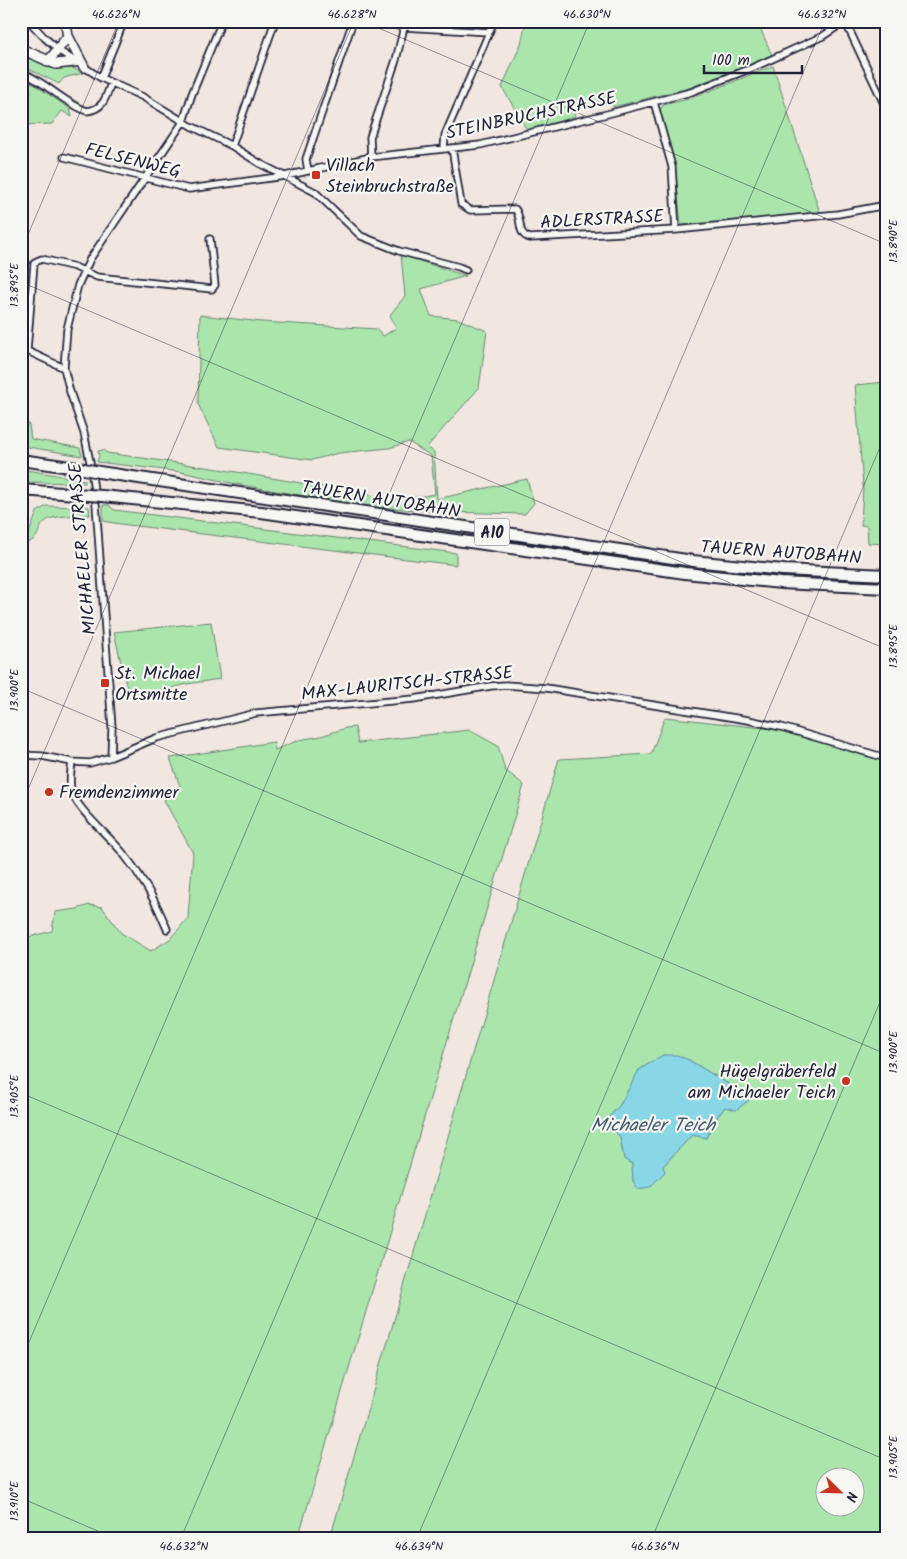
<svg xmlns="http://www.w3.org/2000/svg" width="907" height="1559" font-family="Kalam,sans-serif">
	<rect width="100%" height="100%" fill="#f2e7e0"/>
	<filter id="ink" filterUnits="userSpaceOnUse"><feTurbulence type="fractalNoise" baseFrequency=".02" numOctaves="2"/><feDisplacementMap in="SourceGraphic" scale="10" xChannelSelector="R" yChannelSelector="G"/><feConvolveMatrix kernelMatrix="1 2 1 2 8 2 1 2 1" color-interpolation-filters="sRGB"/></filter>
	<g filter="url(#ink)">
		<path fill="#aae6ab" stroke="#668473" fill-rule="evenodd" d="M526 21H757L772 55 692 87 613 107 611 100 573 105 575 117 527 130 502 87 521 44Z
			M21 54 50 68H72L83 73 64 78 59 84 21 65Z
			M773 66 820 213 681 225 675 167 660 111 663 105 692 98Z
			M25 78 70 109 72 117 62 111 52 124 21 125V107L31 91 21 84V79Z
			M401 255 466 276 421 289 431 316 458 319 487 331 479 388 427 447 434 452 437 499 527 479 534 503 525 514 444 512 363 506 236 484 181 472 97 462 99 455 98 451 103 450 107 453 219 469 400 500 435 494 431 456 409 442 389 448 339 453 312 460 219 447 198 404 200 315 262 322 377 329 383 336 396 328 390 315 405 296Z
			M886 382V544L868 543 867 526 861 525 863 486 855 385Z
			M21 415 29 425 31 439 80 448 82 456 28 447 23 440Z
			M21 469 85 480V483L21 482Z
			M103 505H109L114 510 456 553V565L120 524 103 521Z
			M46 506 89 507 90 515C80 516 52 515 46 521 34 530 44 539 21 545V535L29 533 37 512Z
			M211 622 220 679 187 684 154 693H128L114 632Z
			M665 717 781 730 886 761V1538H330L559 759 651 754ZM663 1055 689 1060 738 1090 715 1120 706 1138 692 1135 663 1166 633 1181 632 1164 624 1159 620 1137 613 1129 600 1127 620 1105 639 1070ZM824 1476H854V1506H824Z
			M355 727 358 743 469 730 498 746 505 770 524 785 298 1538H21V939L52 931 55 912 77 909 89 905 102 907 121 933 151 951 170 939 188 918 193 853 164 800 180 786 170 758 274 742 275 750 299 740 321 736 346 728Z"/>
		<path fill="#88d6e6" stroke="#5f8ea2" d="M663 1055H677L689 1060 738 1090 749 1100 736 1110 725 1107 715 1120 706 1138 692 1135 663 1166 665 1172 650 1187 638 1189 633 1181 632 1164 624 1159 620 1137 613 1129 607 1130 600 1127 620 1105 639 1070Z"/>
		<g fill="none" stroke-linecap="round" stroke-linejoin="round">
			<defs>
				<path id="minor" d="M29 21 45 38 61 52 101 78 143 97 191 126 232 146 259 163 315 192 361 236 399 251 459 267 466 270
					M378 21 404 27 489 32
					M845 21 886 108
					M21 72C45 81 63 103 87 111 104 109 106 97 111 83
					M101 78 124 21
					M654 102 672 167 676 230
					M232 146 275 21
					M452 148 461 204 470 210 515 209C523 218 516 235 530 238L676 230 838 214 886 205
					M444 149 445 135 494 21
					M64 157 189 189 285 176 371 157 480 145 611 113 691 92 752 68 823 36 846 21
					M371 157 370 137 396 60 404 27
					M308 171 306 159 353 21
					M21 348 64 368
					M27 350 34 264 37 261 42 259 75 267 97 277 212 289 215 285 210 239
					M21 755 42 756 72 762 90 763 111 757 112 727 96 504 90 462 84 433 70 392 64 368 67 329 78 285 90 259 183 122 192 94 222 21
					M111 757 156 738 256 713 414 699 491 686 506 685 546 688 748 720 781 727 886 758
					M72 762C71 770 69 781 71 789 74 807 110 837 122 852 141 875 156 901 167 929"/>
				<path id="primary" d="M68 36 84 67
					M21 49 56 64 75 62
					M48 62 68 36 65 21"/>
				<path id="motorway" d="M21 460 84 469
					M99 472 693 561 783 570 886 575
					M21 490 89 495
					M102 496 261 512 685 573 781 583 886 588"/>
			</defs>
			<use href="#minor" stroke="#22223b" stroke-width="9"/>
			<use href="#primary" stroke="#22223b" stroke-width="12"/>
			<use href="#motorway" stroke="#22223b" stroke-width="14"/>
			<use href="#minor" stroke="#f6f6f2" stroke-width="5.5"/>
			<use href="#primary" stroke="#f6f6f2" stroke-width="9"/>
			<use href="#motorway" stroke="#f6f6f2" stroke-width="10"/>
			<defs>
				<path id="motorway-bridge" d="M84 469 99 472
					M89 495 102 496"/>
			</defs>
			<use href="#motorway-bridge" stroke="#22223b" stroke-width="14" stroke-linecap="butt"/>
			<use href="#motorway-bridge" stroke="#f6f6f2" stroke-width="10"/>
		</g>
	</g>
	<path fill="none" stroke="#22223b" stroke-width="1" stroke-opacity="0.45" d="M362 21 886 244M21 251 119 21M21 282 886 649M21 688 886 1054M21 806 354 21M21 1093 886 1460M21 1361 590 21M21 1498 114 1538M181 1538 825 21M417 1538 886 433M652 1538 886 988"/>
	<g fill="#c8321e" stroke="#f6f6f2" stroke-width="2">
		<rect x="311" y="170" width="10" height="10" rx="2.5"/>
		<rect x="100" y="678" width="10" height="10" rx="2.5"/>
		<circle cx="49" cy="792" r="5"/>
		<circle cx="846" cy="1081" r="5"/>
	</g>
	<g text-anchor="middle" stroke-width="4.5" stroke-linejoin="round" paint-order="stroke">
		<rect fill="#f6f6f2" stroke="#626272" stroke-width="1" x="474.5" y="518.5" width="35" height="27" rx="4"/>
		<g font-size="16" font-weight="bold" fill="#22223b">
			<text x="492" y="538">A10</text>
		</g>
		<g font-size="18" fill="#22223b" stroke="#f6f6f2">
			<text transform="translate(531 115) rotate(-12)" y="6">STEINBRUCHSTRASSE</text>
			<text transform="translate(133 160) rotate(14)" y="6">FELSENWEG</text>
			<text transform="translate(602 219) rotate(-3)" y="6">ADLERSTRASSE</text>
			<text transform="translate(381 499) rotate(9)" y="6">TAUERN AUTOBAHN</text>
			<text transform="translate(82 549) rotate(-95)" y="6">MICHAELER STRASSE</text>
			<text transform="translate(781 552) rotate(4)" y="6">TAUERN AUTOBAHN</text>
			<text transform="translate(407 683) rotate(-6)" y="6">MAX-LAURITSCH-STRASSE</text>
		</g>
		<g font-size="18" fill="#22223b" stroke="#f6f6f2" text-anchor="start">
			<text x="326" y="171">Villach<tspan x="326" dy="21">Steinbruchstraße</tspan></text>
			<text x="115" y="679">St. Michael<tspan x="115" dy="21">Ortsmitte</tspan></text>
			<text x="59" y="798">Fremdenzimmer</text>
			<text x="836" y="1077" text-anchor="end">Hügelgräberfeld<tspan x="836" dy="21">am Michaeler Teich</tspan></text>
		</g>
		<g font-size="19" font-style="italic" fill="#41586e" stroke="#f6f6f2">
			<text x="653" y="1131">Michaeler Teich</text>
		</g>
	</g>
	<rect width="907" height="1559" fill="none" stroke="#f6f6f2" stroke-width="55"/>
	<g transform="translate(840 1492) rotate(113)"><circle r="24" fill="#f6f6f2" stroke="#a1a1a9"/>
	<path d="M0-4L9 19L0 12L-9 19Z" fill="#c8321e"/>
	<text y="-8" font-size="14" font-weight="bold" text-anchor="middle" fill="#22223b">N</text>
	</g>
	<path d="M704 65v8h98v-8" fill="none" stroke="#22223b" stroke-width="2.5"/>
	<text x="712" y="65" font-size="15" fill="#22223b" stroke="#f6f6f2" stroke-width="4" paint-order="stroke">100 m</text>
	<rect x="28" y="28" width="852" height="1504" fill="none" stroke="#22223b" stroke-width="2"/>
	<g font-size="12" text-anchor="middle" fill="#22223b">
		<text x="116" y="18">46.626°N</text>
		<text x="352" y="18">46.628°N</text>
		<text x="587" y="18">46.630°N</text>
		<text x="822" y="18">46.632°N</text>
		<text transform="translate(893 241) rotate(-90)" y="4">13.890°E</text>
		<text transform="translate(14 285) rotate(-90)" y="4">13.895°E</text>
		<text transform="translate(893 646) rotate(-90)" y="4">13.895°E</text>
		<text transform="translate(14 690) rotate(-90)" y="4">13.900°E</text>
		<text transform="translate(893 1052) rotate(-90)" y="4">13.900°E</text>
		<text transform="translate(14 1096) rotate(-90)" y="4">13.905°E</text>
		<text transform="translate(893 1457) rotate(-90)" y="4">13.905°E</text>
		<text transform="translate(14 1501) rotate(-90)" y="4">13.910°E</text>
		<text x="184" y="1550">46.632°N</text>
		<text x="419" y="1550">46.634°N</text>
		<text x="655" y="1550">46.636°N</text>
	</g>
</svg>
